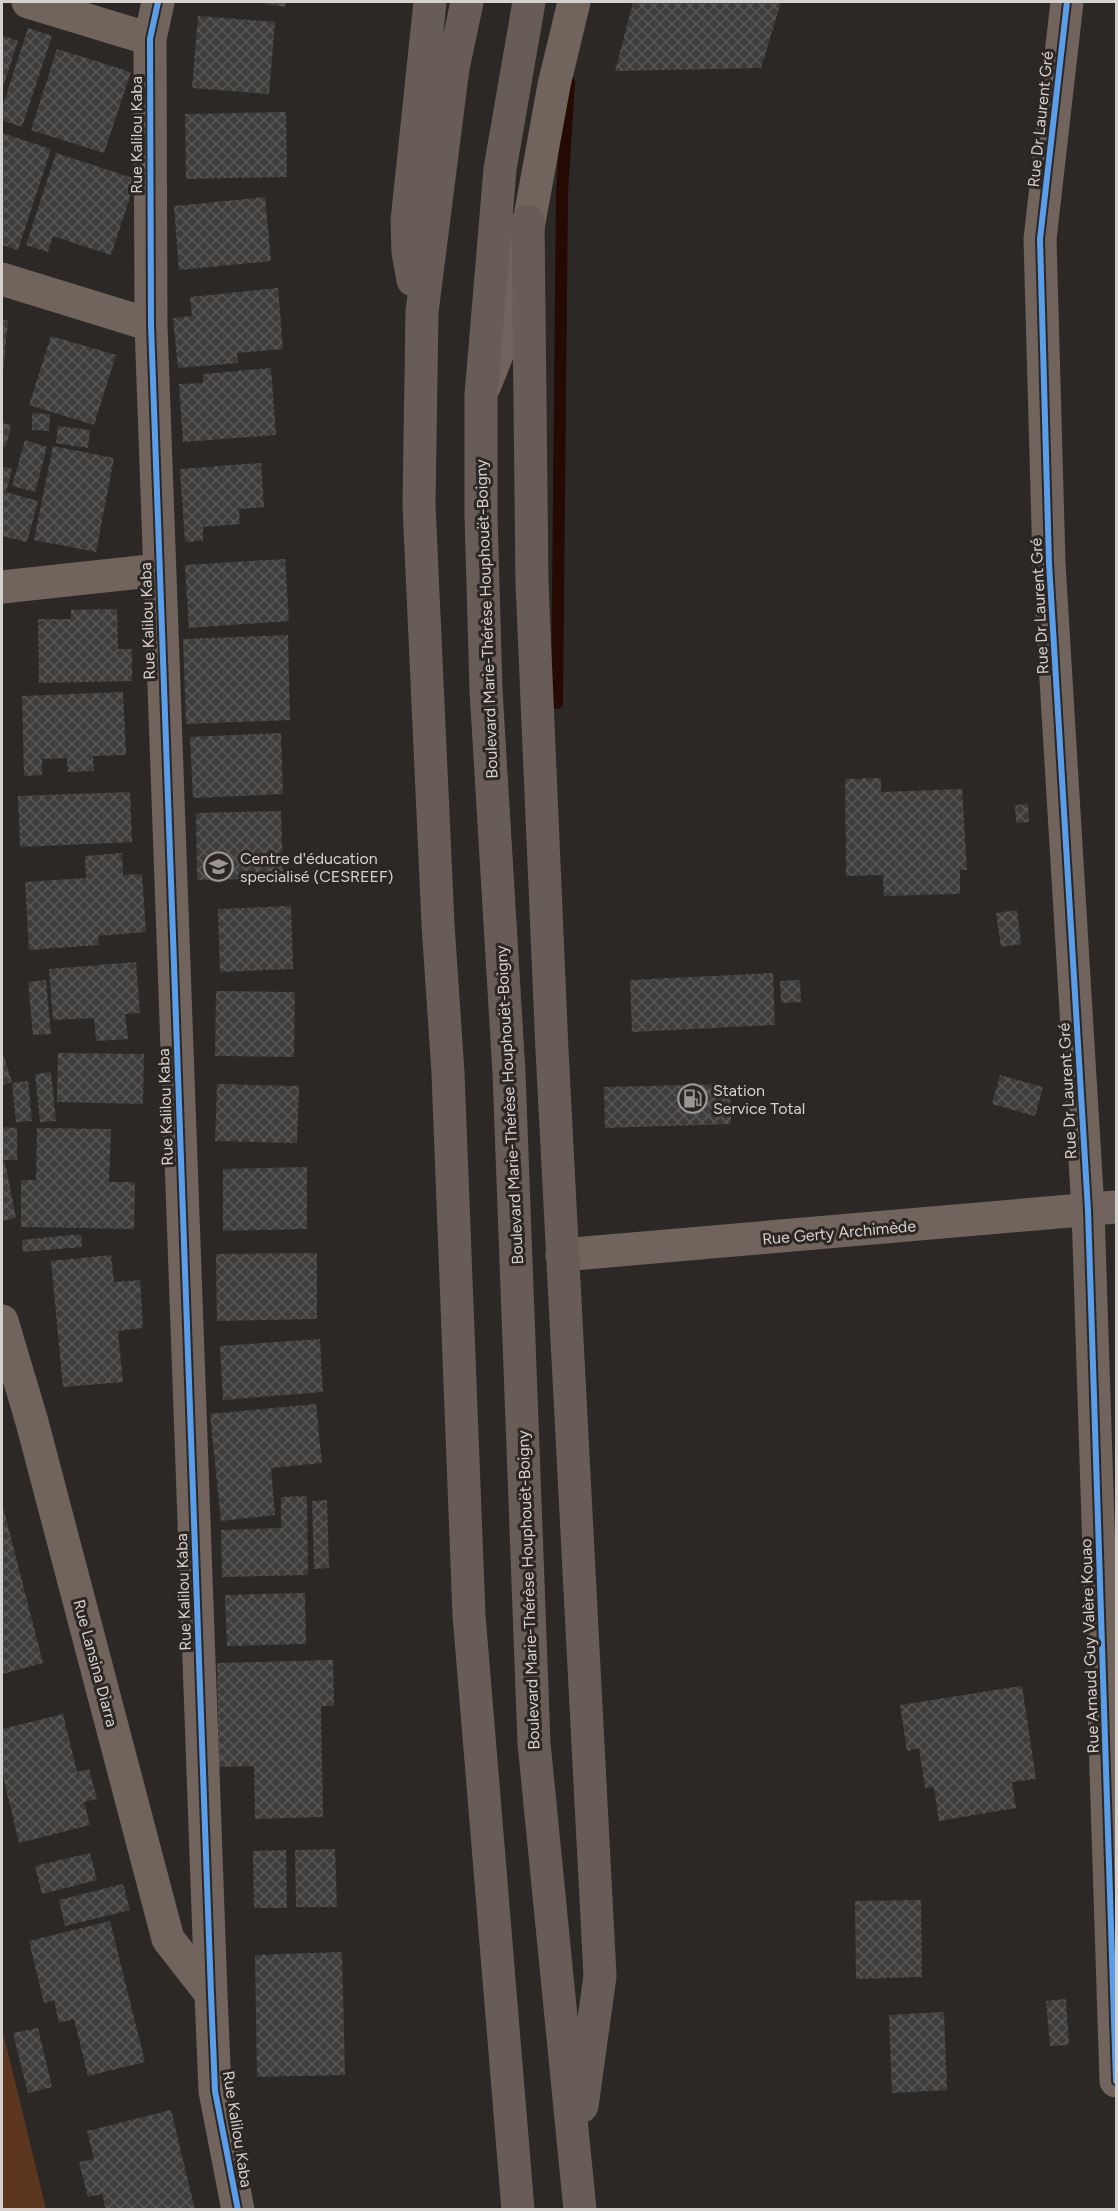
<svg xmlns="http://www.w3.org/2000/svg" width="1118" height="2211" font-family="Figtree,sans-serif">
	<defs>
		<pattern id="building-cross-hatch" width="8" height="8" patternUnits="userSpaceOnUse" patternTransform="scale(1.5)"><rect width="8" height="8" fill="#3f3d3b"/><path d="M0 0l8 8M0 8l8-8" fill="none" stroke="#5a5856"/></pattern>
	</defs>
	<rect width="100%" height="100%" fill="#2b2826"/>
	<path fill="#5d3620" d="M2 2028 46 2209H2Z"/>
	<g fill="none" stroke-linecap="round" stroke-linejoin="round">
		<path stroke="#250903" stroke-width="12" d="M557 703 562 192 569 82"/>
	</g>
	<path fill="url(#building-cross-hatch)" d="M258 2H286L285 7Z
		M633 2H781L761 68 615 71Z
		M198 16 275 22 269 94 192 88Z
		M28 28 52 36 22 127 2 120V108Z
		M2 35 18 41 2 90Z
		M57 49 131 72 104 153 31 130Z
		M286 112 287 177 186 179 185 114Z
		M2 133 51 149 18 250 2 245Z
		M56 153 136 179 111 255 53 236 48 252 26 245Z
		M265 197 271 261 179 270 174 206Z
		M278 288 283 349 237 353 238 363 178 368 173 318 192 316 190 297Z
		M2 320H8L3 373H2Z
		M51 336 116 355 94 425 29 405Z
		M271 368 276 435 183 442 179 384 203 383V374Z
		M32 413 50 414 49 431 32 430Z
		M2 423 11 425 6 447 2 446Z
		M58 426 90 430 88 448 56 443Z
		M25 440 47 447 35 492 12 486Z
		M53 446 114 458 96 552 34 540Z
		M261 463 264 507 239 509 240 524 203 527V541L185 542 180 469Z
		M2 466 12 469 6 492 38 501 27 542 2 536Z
		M285 559 289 621 189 628 185 565Z
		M117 609 118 649H132V681L39 683 38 619H71V610Z
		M288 635 290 720 186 724 183 639Z
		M123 692 126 755 93 756 94 771 68 772 67 758 42 759V775L24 776 22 696Z
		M281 733 283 794 193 798 190 737Z
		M881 778V792L962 789 967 870H960V894L884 896 883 875 846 876 845 779Z
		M130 792 132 842 20 847 18 796Z
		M1028 804 1029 822 1016 823 1015 805Z
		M281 811 283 878 197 880 196 813Z
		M122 853 123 875 142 874 146 932 98 936 99 945 29 950 25 882 86 878 85 856Z
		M291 906 293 969 220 972 218 909Z
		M1017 910 1021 944 1001 947 996 913Z
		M136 962 140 1013 125 1014 128 1039 96 1041 94 1018 53 1020 49 969Z
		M773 973 775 1025 632 1032 630 980Z
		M46 980 51 1034 33 1035 28 982Z
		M800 980 801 1002 781 1003 780 981Z
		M216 991 295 992 294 1057 215 1056Z
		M2 1051 12 1082 2 1085Z
		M58 1053 144 1054 143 1104 57 1102Z
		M51 1072 56 1121 40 1122 35 1074Z
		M1000 1075 1043 1087 1035 1116 992 1104Z
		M28 1081 32 1121 16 1122 12 1083Z
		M217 1084 299 1086 297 1143 215 1141Z
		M730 1084 731 1124 605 1128 604 1087Z
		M2 1127 17 1128V1160H2Z
		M37 1128 111 1129 109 1182H135L134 1229 21 1227V1180H36Z
		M5 1162 16 1218 2 1221V1163Z
		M307 1167V1229L223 1231V1169Z
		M81 1234 82 1247 23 1252 22 1240Z
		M317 1253V1319L217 1321 216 1254Z
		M111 1255 114 1282 140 1280 143 1328 118 1331 123 1382 63 1387 51 1261Z
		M320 1339 323 1392 223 1400 220 1346Z
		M316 1404 322 1463 271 1468 275 1515 221 1521 210 1414Z
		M307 1496 308 1575 222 1577 221 1530 281 1528V1497Z
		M327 1500 329 1568 314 1569 312 1501Z
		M2 1503 43 1663 2 1674Z
		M305 1593 306 1644 227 1646 225 1595Z
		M333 1660 334 1706H321L323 1817 255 1819 254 1766 219 1767 217 1663Z
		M1022 1686 1036 1779 1012 1782 1016 1808 939 1821 934 1787 925 1788 919 1748 907 1751 900 1705Z
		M63 1714 77 1772 89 1769 97 1799 84 1802 90 1825 19 1843 2 1772V1729Z
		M335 1849 337 1907H296L295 1850Z
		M286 1850 287 1908H254L253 1851Z
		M90 1853 97 1880 42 1894 35 1866Z
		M123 1884 130 1910 65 1926 59 1900Z
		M921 1900 922 1977 856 1979 855 1901Z
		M110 1921 145 2062 88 2076 74 2019 59 2023 54 2000 44 2003 29 1941Z
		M342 1952 345 2075 257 2077 255 1955Z
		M1066 1999 1069 2045 1050 2046 1046 2001Z
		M944 2012 947 2090 892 2093 889 2015Z
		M38 2028 52 2087 28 2093 13 2033Z
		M171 2110 195 2210H106L102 2194 88 2197 79 2162 94 2159 87 2131Z"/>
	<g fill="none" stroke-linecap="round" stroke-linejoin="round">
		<path stroke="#70645d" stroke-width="33" d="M28 2 150 39
			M158 2 150 39 151 325 211 1994 215 2091 238 2210
			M1067 2 1040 239 1049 563 1088 1210 1116 2081
			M2 279 151 325
			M485 385 502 342 516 294 554 85 574 2
			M2 587 159 570
			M562 1255 1116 1207
			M2 1321 32 1422 168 1939 211 1994"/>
		<path stroke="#685d56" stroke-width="33" d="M467 2 453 68 422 312 419 505 438 924 448 1073 469 1615 518 2210
			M529 2 500 169 481 395V516L486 690 509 1073 534 1743 580 2210
			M528 221 532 583 552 1050 600 1976 582 2106
			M413 280 408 252 407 221 430 2"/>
		<defs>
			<path id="cycleway" d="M158 2 150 39 151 325 211 1994 215 2091 238 2210
				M1067 2 1040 239 1049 563 1088 1210 1116 2081"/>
		</defs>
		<use href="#cycleway" stroke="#2d2724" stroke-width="10"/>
		<use href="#cycleway" stroke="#5a9eea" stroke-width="6"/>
	</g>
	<defs>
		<symbol id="school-ring" viewBox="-11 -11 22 22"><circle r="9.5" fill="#2d2724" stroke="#9a9694" stroke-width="1.5"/><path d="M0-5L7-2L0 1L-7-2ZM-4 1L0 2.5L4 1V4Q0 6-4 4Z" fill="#9a9694"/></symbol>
		<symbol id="fuel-ring" viewBox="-11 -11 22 22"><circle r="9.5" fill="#2d2724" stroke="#9a9694" stroke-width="1.5"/><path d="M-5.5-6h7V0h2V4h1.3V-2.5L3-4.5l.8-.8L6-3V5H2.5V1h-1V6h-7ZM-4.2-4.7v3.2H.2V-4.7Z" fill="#9a9694"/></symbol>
	</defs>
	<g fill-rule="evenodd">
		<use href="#school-ring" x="202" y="850" width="33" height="33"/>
		<use href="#fuel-ring" x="676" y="1082" width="33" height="33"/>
	</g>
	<g text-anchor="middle" stroke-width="6" stroke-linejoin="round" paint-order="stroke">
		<g font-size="16" fill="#d5d1cf" stroke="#2d2724">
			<text transform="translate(1040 119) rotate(-84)" y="6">Rue Dr Laurent Gré</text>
			<text transform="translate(136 135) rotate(-90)" y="6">Rue Kalilou Kaba</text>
			<text transform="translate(1039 606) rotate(-93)" y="6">Rue Dr Laurent Gré</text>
			<text transform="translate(486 619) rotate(-92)" y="6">Boulevard Marie-Thérèse Houphouët-Boigny</text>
			<text transform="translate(147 621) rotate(-92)" y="6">Rue Kalilou Kaba</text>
			<text transform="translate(1067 1091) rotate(-93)" y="6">Rue Dr Laurent Gré</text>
			<text transform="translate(509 1105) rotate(-93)" y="6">Boulevard Marie-Thérèse Houphouët-Boigny</text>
			<text transform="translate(165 1107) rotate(-92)" y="6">Rue Kalilou Kaba</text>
			<text transform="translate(839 1232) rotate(-5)" y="6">Rue Gerty Archimède</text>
			<text transform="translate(528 1590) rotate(-92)" y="6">Boulevard Marie-Thérèse Houphouët-Boigny</text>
			<text transform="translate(183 1592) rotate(-92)" y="6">Rue Kalilou Kaba</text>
			<text transform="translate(1089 1646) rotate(-92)" y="6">Rue Arnaud Guy Valère Kouao</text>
			<text transform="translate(96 1663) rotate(75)" y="6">Rue Lansina Diarra</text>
			<text transform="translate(238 2129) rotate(81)" y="6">Rue Kalilou Kaba</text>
		</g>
		<g font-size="16" fill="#d5d1cf" stroke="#2d2724" text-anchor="start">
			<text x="240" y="864">Centre d'éducation<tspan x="240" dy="18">specialisé (CESREEF)</tspan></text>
			<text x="713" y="1096">Station<tspan x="713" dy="18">Service Total</tspan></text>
		</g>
	</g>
	<rect width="1118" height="2211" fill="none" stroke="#d5d1cf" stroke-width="6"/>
</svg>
